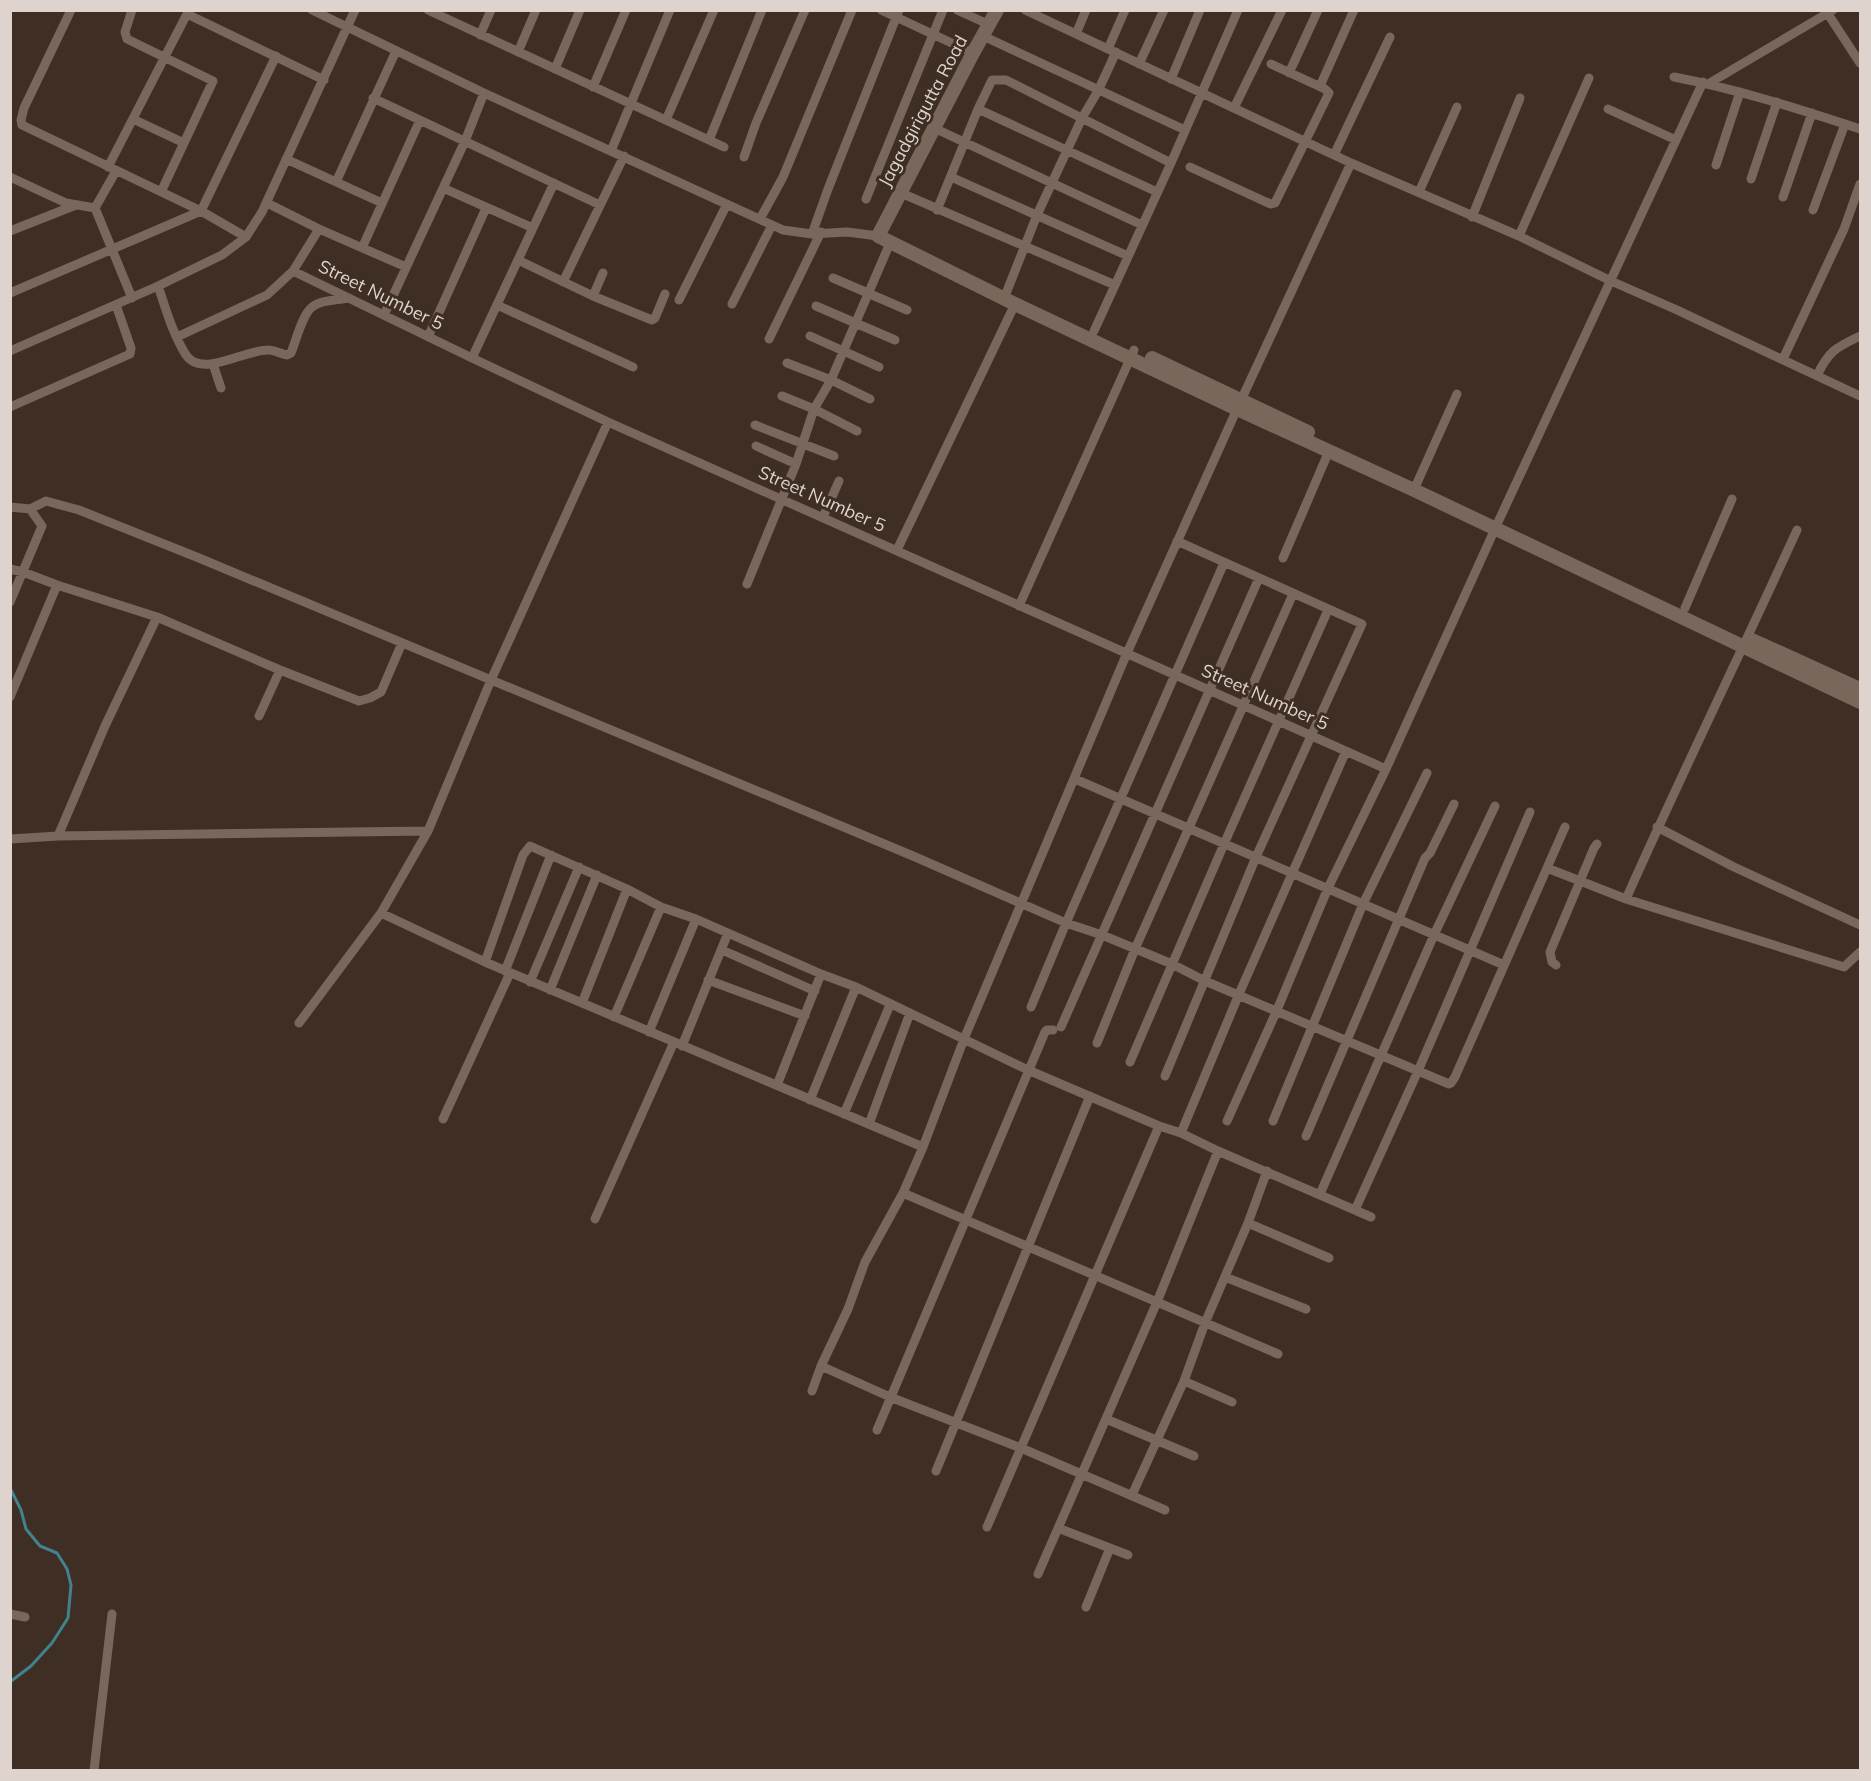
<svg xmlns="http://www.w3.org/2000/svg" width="1871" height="1781" font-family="Mulish,sans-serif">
	<rect width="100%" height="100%" fill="#3e2e23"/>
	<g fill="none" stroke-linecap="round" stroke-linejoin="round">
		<path stroke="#40838f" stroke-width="3" d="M10 1488 21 1510 26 1529 40 1546 57 1553 67 1569 71 1585 68 1618 52 1643 31 1666 10 1682"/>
		<path stroke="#7a675c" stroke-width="9" d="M71 10 24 108 21 120 22 125 201 211 246 237
			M132 10 125 32 127 39 213 81 161 192
			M312 10 484 93 783 230 812 234 847 232 878 236
			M428 10 724 147
			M881 10 973 53
			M957 10 990 25
			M1025 10 1351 163 1519 236 1611 281 1677 310 1860 396
			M187 14 324 80
			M1828 14 1860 63
			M1076 34 1086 10
			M480 35 491 10
			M983 36 1185 130
			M1108 49 1125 10
			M518 52 536 10
			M1139 64 1164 10
			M555 69 580 10
			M1289 73 1318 10
			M1674 77C1737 89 1799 109 1860 129
			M1171 79 1200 10
			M1708 84 1833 10
			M1320 86 1354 10
			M593 87 626 10
			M373 98 600 205
			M1234 108 1282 10
			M978 109 1157 192
			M1608 109 1676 140
			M133 119 184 143
			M666 120 714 10
			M934 128 1142 225
			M709 140 762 10
			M611 151 670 10
			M1334 155 1390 37
			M744 157 756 123 805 10
			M286 159 382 203
			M1716 165 1740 92
			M108 167 189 10
			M1190 167 1266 202 1271 204 1275 203 1329 93 1325 89 1271 64
			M10 177 66 203 95 208 132 298
			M951 177 1128 256
			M1751 179 1777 102
			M336 182 396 51
			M443 188 533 228
			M1419 192 1457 107
			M901 193 1115 285
			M1783 197 1812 113
			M866 199 943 10
			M267 203 319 229 406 267
			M95 208 116 171
			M937 210 978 109 992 80H1006L1171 163 1238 10
			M1813 210 1845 124
			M1472 217 1520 98
			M760 219 783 177 852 10
			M10 231 76 205
			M812 234 828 189 899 10
			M1519 236 1589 78
			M362 248 420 120
			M518 260 593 296 652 320 655 318 665 294
			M293 271 472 358 608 422 1386 769
			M833 278 907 310
			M563 282 624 156
			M158 286C166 309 173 335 186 355 202 379 245 349 269 350 274 350 281 354 287 355L291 353C296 341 302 316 311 308 320 300 337 300 349 298
			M1007 291 1037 215 1082 118 1098 91 1116 52
			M10 293 201 211 276 56
			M593 296 603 273
			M679 300 727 204
			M732 304 772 225
			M497 305 633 367
			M816 306 895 340
			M384 315 465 141 484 93
			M1094 331 1171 163
			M810 336 879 367
			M177 337 267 295 293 271 319 229
			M428 337 486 208
			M769 339 821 232
			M10 351 158 286 222 255 246 237 262 212 355 10
			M472 358 554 183
			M1783 359 1844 229 1860 184
			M787 363 831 380 870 399
			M213 364 221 388
			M1817 376C1828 351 1837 347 1860 336
			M782 396 814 409 857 431
			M10 407 130 354 131 348 116 305
			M755 425 834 456
			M756 446 796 464
			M1417 483 1457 394
			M10 507 30 509 46 501 79 510 199 558 913 856 1066 923 1102 935 1172 964 1205 981 1449 1084 1451 1083 1455 1077 1547 868 1626 899 1844 967 1860 952
			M823 517 839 481
			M897 550 1015 304
			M1283 558 1329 451
			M10 569 23 572 57 585 157 617 280 670 359 701 370 698 381 692 402 643
			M747 584 796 464 814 409 831 380 890 243
			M10 602 42 526 30 509
			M1019 606 1134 350
			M1685 608 1732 499
			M10 697 57 585
			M259 716 280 670
			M1075 779 1504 965
			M1657 827 1734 867 1860 925
			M58 836 105 726 157 617
			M10 839 58 836 428 831
			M1547 868 1565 827
			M1626 899C1681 775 1741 653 1797 530
			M381 913 485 962 923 1147
			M722 950 815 991
			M485 962 523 855 530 846 627 889 661 907 696 919 821 974 856 987 1028 1070 1159 1126 1181 1133 1218 1151 1371 1217
			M1556 965 1552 962 1550 952 1594 848 1597 844
			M505 971 551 855
			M708 980 805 1016
			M530 982 579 867
			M550 990 597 875
			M582 1003 627 889
			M1031 1007 1066 923 1224 563
			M614 1017 661 907
			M299 1023 381 913 428 831 491 680 608 422
			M1061 1027 1259 578
			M649 1032 696 919
			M1097 1043 1135 949 1293 594
			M682 1046 728 933
			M1130 1062 1224 844 1328 610
			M1165 1076 1256 857 1362 624 1177 541
			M777 1085 821 974
			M810 1100 856 987
			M844 1114 890 1005
			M443 1119 510 973
			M1227 1121 1277 1010 1328 888 1386 769 1499 520 1703 82
			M1273 1121 1363 904 1427 773
			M869 1124 910 1013
			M1181 1133 1239 994 1346 751
			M1306 1136 1425 858 1430 853 1454 804
			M903 1193 1278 1354
			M1320 1194 1434 935 1495 806
			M1355 1210 1418 1071 1530 812
			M595 1219 674 1042
			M1248 1223 1329 1258
			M1225 1277 1306 1309
			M821 1366 890 1397 1021 1448 1165 1510
			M1184 1381 1232 1402
			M812 1391 821 1366 848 1309 865 1262 903 1193 923 1147 964 1039 1127 653 1237 409 1351 163
			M1106 1419 1194 1456
			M877 1430 1045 1032 1047 1030H1053
			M936 1471 1090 1096
			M1132 1495 1184 1381 1205 1323 1248 1223 1267 1171
			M987 1527 1159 1126
			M1058 1528 1128 1555
			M1038 1574 1157 1302 1218 1151
			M1086 1607 1110 1548
			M10 1614 25 1617
			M94 1770 112 1614"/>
		<path stroke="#7a675c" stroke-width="14" d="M997 10 973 53 878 236 1015 304 1237 409 1414 490 1860 702
			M1152 358 1308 432
			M1752 640 1860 689"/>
	</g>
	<g text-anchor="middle" stroke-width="6" stroke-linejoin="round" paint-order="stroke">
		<g font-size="18" fill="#ded4cd" stroke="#3e2e23">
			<text transform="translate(923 111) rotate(-62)" y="6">Jagadgirigutta Road</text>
			<text transform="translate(381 295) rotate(26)" y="6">Street Number 5</text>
			<text transform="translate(822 499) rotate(24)" y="6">Street Number 5</text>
			<text transform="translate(1265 697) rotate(24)" y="6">Street Number 5</text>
		</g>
	</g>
	<rect width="1871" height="1781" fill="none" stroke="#ded4cd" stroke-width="24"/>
</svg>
